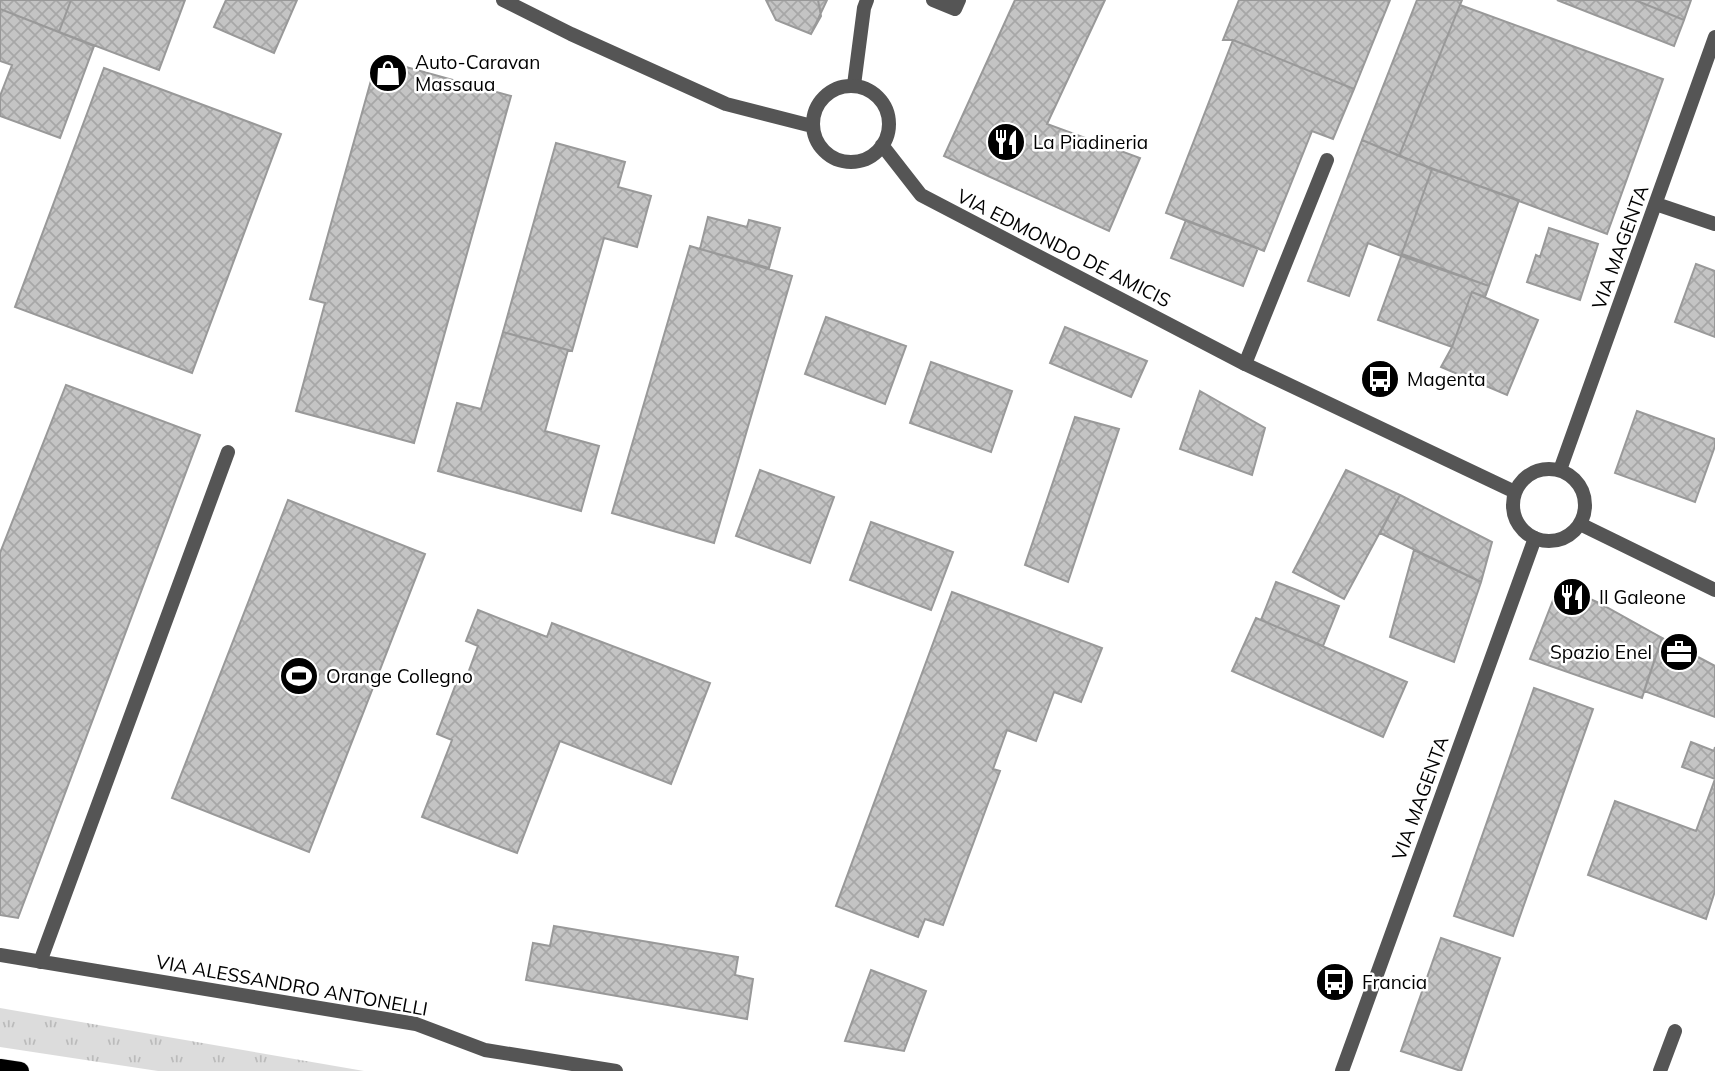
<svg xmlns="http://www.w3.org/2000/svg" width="1715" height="1071" font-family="Mulish,sans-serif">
	<defs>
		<pattern id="grass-tufts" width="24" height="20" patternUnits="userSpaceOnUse" patternTransform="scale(1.75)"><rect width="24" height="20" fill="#dcdcdc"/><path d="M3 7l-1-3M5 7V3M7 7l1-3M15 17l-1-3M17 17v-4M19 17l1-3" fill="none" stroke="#bbb"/></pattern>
		<pattern id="building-cross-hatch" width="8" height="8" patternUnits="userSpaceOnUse" patternTransform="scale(1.75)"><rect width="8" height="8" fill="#c4c4c4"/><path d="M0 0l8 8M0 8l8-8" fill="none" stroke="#a7a7a7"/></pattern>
	</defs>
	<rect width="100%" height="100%" fill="#fff"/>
	<path fill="url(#grass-tufts)" d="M0 1008 364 1071H158L0 1047Z"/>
	<path fill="url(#building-cross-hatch)" stroke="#999" stroke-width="2" d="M0 0H71L59 32 0 9Z
		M71 0H185L159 70 59 32Z
		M226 0H297L274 53 214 27Z
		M766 0H818L821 16 811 34 776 20Z
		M766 0H827L811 34 776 20Z
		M1015 0H1105L1047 124 1140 158 1109 231 944 156Z
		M1239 0H1390L1354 89 1233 40H1223Z
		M1417 0H1462L1399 156 1362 140Z
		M1557 0H1635L1684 20 1674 46Z
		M1635 0H1691L1684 20Z
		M1460 5 1663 79 1607 234 1399 156Z
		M0 9 94 46 60 138 0 116V96L12 65 0 61Z
		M1233 40 1354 89 1333 139 1312 131 1264 251 1166 213Z
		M377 59 511 96 414 443 296 411 325 303 310 299Z
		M104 68 281 134 192 373 15 307Z
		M1362 140 1432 169 1401 256 1368 243 1349 296 1308 281Z
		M556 143 625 162 618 187 651 196 637 247 604 238 572 351 503 332Z
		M1432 169 1519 200 1489 286 1401 256Z
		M708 217 747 227 749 220 780 228 769 268 700 249Z
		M1186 220 1258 248 1243 286 1171 258Z
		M1549 228 1598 244 1580 300 1527 282 1536 255 1540 257Z
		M690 246 792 276 714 543 612 513Z
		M1402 254 1489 286 1485 297 1472 292 1452 347 1378 320Z
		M1696 264 1715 271V337L1675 322Z
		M1472 292 1538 320 1507 395 1441 367 1452 347Z
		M826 317 906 346 885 404 805 374Z
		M1065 327 1147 361 1131 397 1050 363Z
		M503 332 568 350 545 431 599 446 581 511 438 471 457 403 481 409Z
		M931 362 1012 391 991 452 910 423Z
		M66 385 200 435 18 918 0 915V553Z
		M1200 391 1265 428 1252 475 1180 449Z
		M1637 411 1715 439V446L1695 502 1615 473Z
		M1075 417 1119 429 1068 582 1025 565Z
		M760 470 834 497 810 563 736 536Z
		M1346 470 1400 495 1344 599 1293 572Z
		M1400 495 1492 542 1481 582 1380 533Z
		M288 500 425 554 309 852 172 798Z
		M871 522 953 552 931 610 850 580Z
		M1414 550 1481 582 1454 662 1390 637Z
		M1276 582 1339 606 1323 646 1261 620Z
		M1559 585 1599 603 1662 638 1642 698 1530 659Z
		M952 592 1102 648 1081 702 1054 692 1036 741 1007 730 993 769 1000 771 943 925 925 919 918 937 836 906Z
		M478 610 547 637 552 623 710 683 671 784 560 741 517 853 422 817 452 740 437 734 457 681 464 684 478 646 466 641Z
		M1256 618 1407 682 1383 737 1232 671Z
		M1662 638 1715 666V717L1644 691Z
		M1534 688 1593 709 1513 936 1454 916Z
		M1691 742 1714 751 1715 747V779L1682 767Z
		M1715 779V891L1706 919 1588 875 1615 801 1696 831Z
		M554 926 738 957 735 975 753 979 747 1019 526 980 533 943 550 946Z
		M1441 938 1500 958 1461 1071 1401 1051Z
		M871 970 926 991 904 1051 845 1041Z"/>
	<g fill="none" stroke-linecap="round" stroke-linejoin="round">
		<defs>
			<path id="primary" d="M0 1068 20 1071"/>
		</defs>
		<use href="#primary" stroke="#dbdbdb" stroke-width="19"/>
		<path stroke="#555" stroke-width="14" d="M933 0 955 9 959 0
			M1660 1071 1675 1031"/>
		<path stroke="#555" stroke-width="14" d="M854 85 864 8 867 0
			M1656 204 1715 224
			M1245 364 1327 160
			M1560 470 1715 37
			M0 955 416 1024 485 1050 616 1071
			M40 962 228 452
			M1342 1071 1535 538"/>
		<path stroke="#555" stroke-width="14" d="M503 0 571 34 726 104 812 126
			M813 124a38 38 0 1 1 76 0a38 38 0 1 1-76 0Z
			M882 145 921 195 1245 364 1515 492
			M1513 505a36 36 0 1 1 72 0a36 36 0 1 1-72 0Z
			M1580 524 1715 590"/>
		<use href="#primary" stroke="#000" stroke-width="18"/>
	</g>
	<defs>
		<symbol id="shop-disc" viewBox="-11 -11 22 22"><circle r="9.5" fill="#000" stroke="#fff"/><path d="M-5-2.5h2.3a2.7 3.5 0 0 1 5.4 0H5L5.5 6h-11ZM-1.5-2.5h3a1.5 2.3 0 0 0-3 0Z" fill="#fff"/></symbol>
		<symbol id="restaurant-disc" viewBox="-11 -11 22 22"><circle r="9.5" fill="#000" stroke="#fff"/><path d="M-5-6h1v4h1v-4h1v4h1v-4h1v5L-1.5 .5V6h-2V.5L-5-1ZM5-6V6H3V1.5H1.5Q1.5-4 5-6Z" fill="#fff"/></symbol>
		<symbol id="bus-disc" viewBox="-11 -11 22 22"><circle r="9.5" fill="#000" stroke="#fff"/><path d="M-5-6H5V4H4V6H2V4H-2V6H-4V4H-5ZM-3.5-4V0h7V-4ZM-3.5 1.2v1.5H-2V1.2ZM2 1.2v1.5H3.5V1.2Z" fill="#fff"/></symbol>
		<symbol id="office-disc" viewBox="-11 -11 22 22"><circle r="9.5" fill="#000" stroke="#fff"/><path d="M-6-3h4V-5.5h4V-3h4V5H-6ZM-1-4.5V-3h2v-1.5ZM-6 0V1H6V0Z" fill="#fff"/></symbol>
		<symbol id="stadium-disc" viewBox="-11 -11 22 22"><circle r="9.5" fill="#000" stroke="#fff"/><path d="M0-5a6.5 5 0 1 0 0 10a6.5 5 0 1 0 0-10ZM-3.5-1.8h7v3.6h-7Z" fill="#fff"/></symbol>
	</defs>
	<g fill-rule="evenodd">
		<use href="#shop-disc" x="366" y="51" width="44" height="44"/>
		<use href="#restaurant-disc" x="984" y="120" width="44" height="44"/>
		<use href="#bus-disc" x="1358" y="357" width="44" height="44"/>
		<use href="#restaurant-disc" x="1550" y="575" width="44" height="44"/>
		<use href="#office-disc" x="1657" y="630" width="44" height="44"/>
		<use href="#stadium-disc" x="277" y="654" width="44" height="44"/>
		<use href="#bus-disc" x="1313" y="960" width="44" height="44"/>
	</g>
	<g text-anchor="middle" stroke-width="5" stroke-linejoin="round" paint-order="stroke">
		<g font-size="19" fill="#000" stroke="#fff" text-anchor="start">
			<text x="415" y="69">Auto-Caravan<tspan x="415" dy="22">Massaua</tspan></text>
			<text x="1033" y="149">La Piadineria</text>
			<text x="1407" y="386">Magenta</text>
			<text x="1599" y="604">Il Galeone</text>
			<text x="1652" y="659" text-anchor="end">Spazio Enel</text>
			<text x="326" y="683">Orange Collegno</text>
			<text x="1362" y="989">Francia</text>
		</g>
		<g font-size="19" fill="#000" stroke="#fff">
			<text transform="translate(1620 247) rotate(-70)" y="7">VIA MAGENTA</text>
			<text transform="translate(1064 248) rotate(27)" y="7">VIA EDMONDO DE AMICIS</text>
			<text transform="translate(1420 798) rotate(-70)" y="7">VIA MAGENTA</text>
			<text transform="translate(292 985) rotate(10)" y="7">VIA ALESSANDRO ANTONELLI</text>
		</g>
	</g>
</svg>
